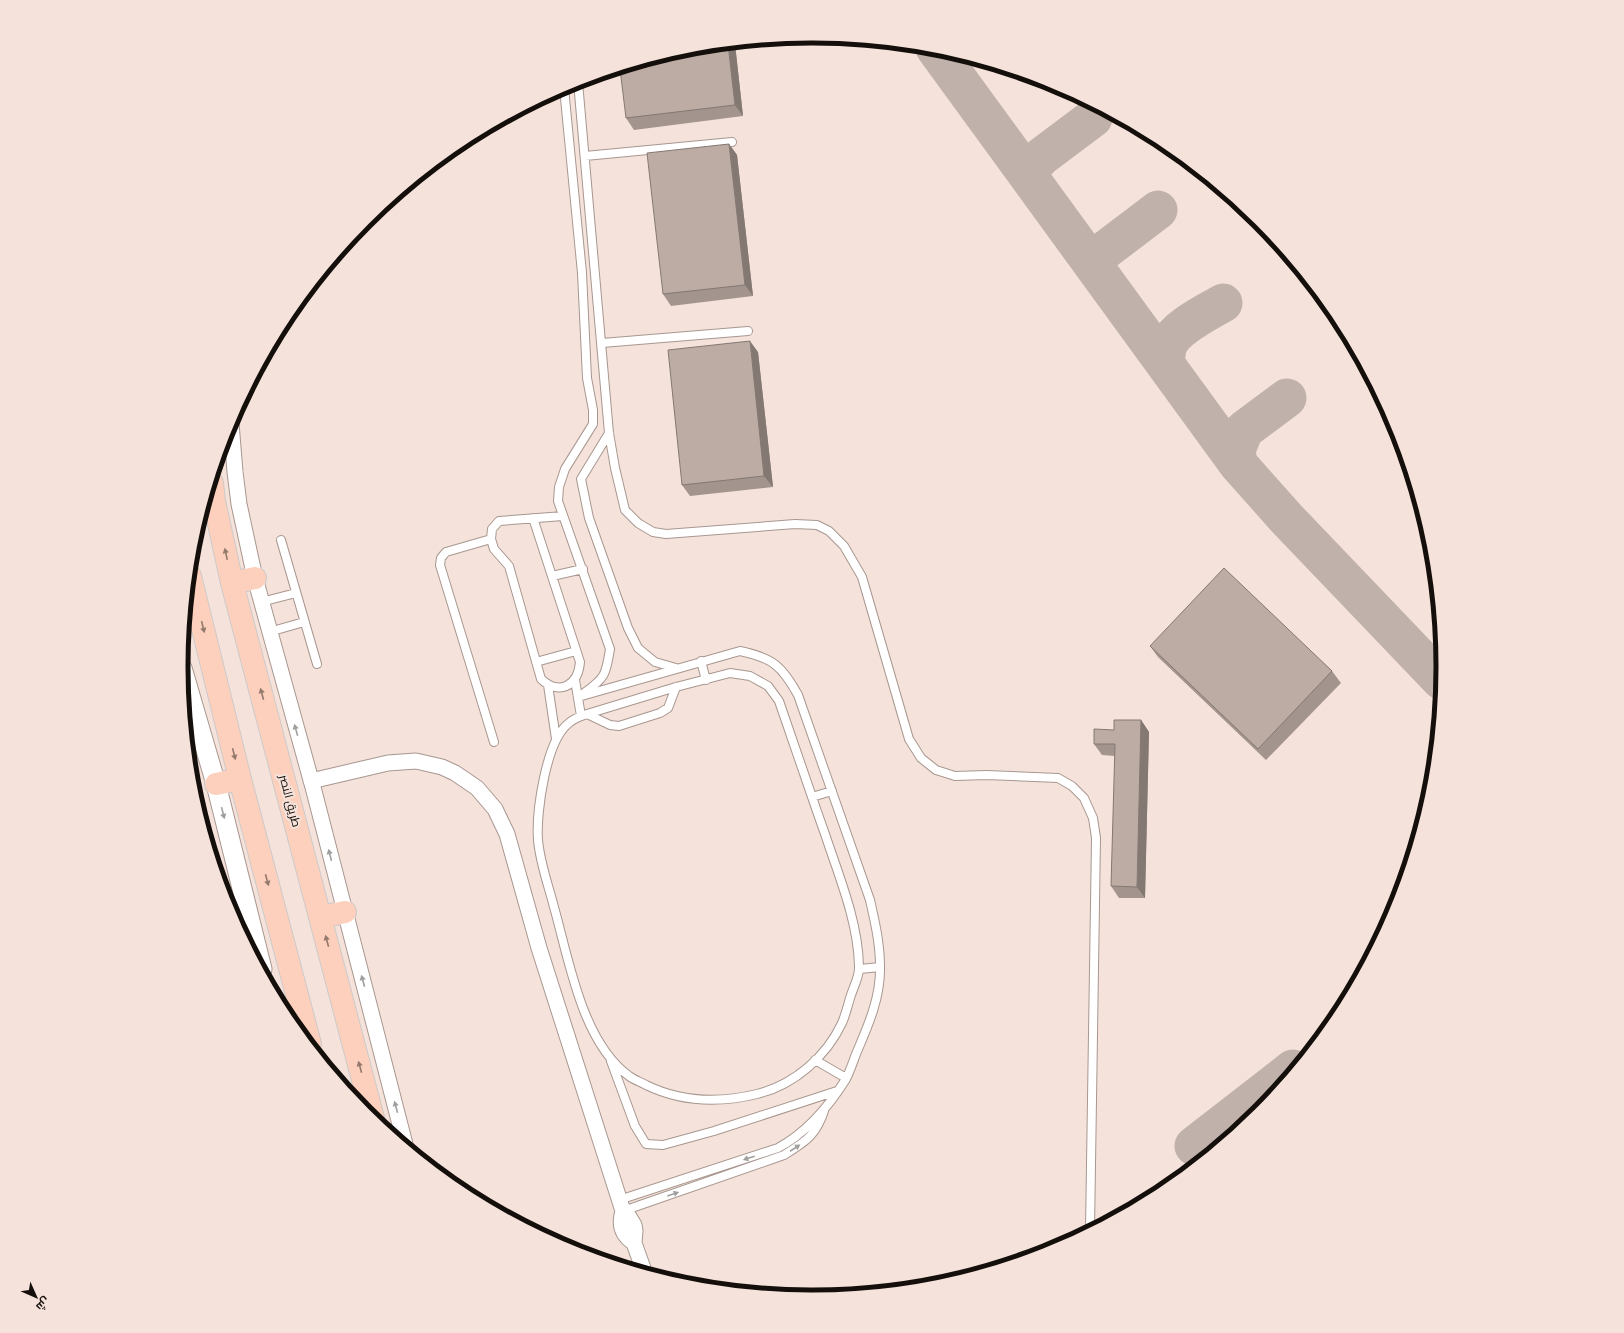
<svg xmlns="http://www.w3.org/2000/svg" width="1624" height="1333" font-family="Overpass,Cairo,sans-serif">
	<rect width="100%" height="100%" fill="#f5e3db"/>
	<g fill="none" stroke-linecap="round" stroke-linejoin="round">
		<path stroke="#c0b1aa" stroke-width="39" d="M935 48 1238 464 1286 518 1441 680
			M1032 181V167L1041 157 1093 118
			M1097 270 1099 258 1104 251 1158 210
			M1165 363C1166 358 1166 350 1168 345 1176 327 1206 313 1223 303
			M1238 464 1236 450 1244 430 1287 398
			M1194 1146 1293 1069"/>
		<defs>
			<path id="service" d="M578 82 609 433 615 468 625 510 638 523 653 532 666 534 795 524 817 525 829 531 844 546 862 577 909 739 921 758 936 770 955 776 986 775 1058 778 1072 786 1084 798 1093 818 1096 838 1090 1230
				M564 88 582 273 587 378 593 410V424L565 469 559 487 558 501 610 649C606 675 605 678 584 693
				M585 156 732 142
				M602 343 748 331
				M609 433 581 479 589 518 628 628 638 648 655 662 676 668
				M533 518 580 662C578 686 559 696 541 679L509 566 494 549 491 539 492 529 499 521 563 516
				M491 539 446 552 441 558 440 565 494 742
				M281 540 317 664
				M552 576 583 569
				M261 602 296 593
				M269 632 304 622
				M701 661 706 680
				M536 662 576 651
				M575 680 581 716
				M548 685 556 739
				M578 697 740 651C773 658 782 666 798 695L870 900C875 922 880 944 880 966 881 997 868 1026 856 1054 853 1062 850 1071 846 1079 829 1106 806 1133 778 1148L619 1200
				M587 714 676 687 730 673 750 676 768 686 779 701C795 747 810 792 826 837 840 879 858 922 859 966 860 975 854 986 851 995 848 1004 846 1014 842 1023 826 1057 794 1085 757 1094 720 1103 681 1102 646 1085 641 1082 634 1080 629 1076 582 1042 569 960 554 907 548 884 540 863 538 840 536 812 546 740 569 723 573 719 581 716 587 714L610 725 619 726 660 713 668 708 676 687
				M812 797 832 791
				M860 969 880 967
				M815 1060 846 1078
				M611 1061 635 1126 646 1144 663 1145 714 1131 837 1091
				M623 1211 784 1155C807 1141 817 1134 825 1108"/>
			<path id="minor" d="M231 423 235 472 239 504 255 578 314 791 405 1144
				M311 781 388 763 416 761 442 767 455 773 477 788 495 809 507 834 539 948 623 1211 628 1215 634 1225 635 1231 634 1243 644 1271
				M623 1211C619 1224 622 1235 634 1243"/>
			<path id="tertiary" d="M182 668 216 784 262 969"/>
			<path id="trunk" d="M212 483 214 501 232 583 373 1118
				M190 576 240 779 310 1044
				M232 583 255 578
				M216 784 240 779
				M321 917 345 912"/>
		</defs>
		<use href="#service" stroke="#a89790" stroke-width="10"/>
		<use href="#minor" stroke="#a89790" stroke-width="17"/>
		<use href="#tertiary" stroke="#a89790" stroke-width="21"/>
		<use href="#trunk" stroke="#cccaca" stroke-width="24"/>
		<use href="#service" stroke="#fff" stroke-width="8"/>
		<use href="#minor" stroke="#fff" stroke-width="15"/>
		<use href="#tertiary" stroke="#fff" stroke-width="19"/>
		<use href="#trunk" stroke="#fcd0bc" stroke-width="22"/>
	</g>
	<path fill="#a3948d" d="M735 44 743 116 634 130 626 118 689 48Z
		M729 144 737 155 753 296 671 306 663 294Z
		M758 352 773 487 690 496 682 485Z
		M1150 646 1332 671 1341 683 1266 760 1158 657Z
		M1141 720 1149 732 1145 898H1119L1111 886 1115 756 1102 755 1094 744 1114 730Z"/>
	<path fill="#847873" d="M728 44H735L743 116 735 105Z
		M729 144 737 155 753 296 745 285Z
		M750 341 758 352 773 487 764 476Z
		M1141 720 1149 732 1145 898 1137 887Z"/>
	<path fill="#bdaca4" stroke="#847873" d="M728 44 735 105 626 118 620 69 689 48Z
		M729 144 745 285 663 294 647 153Z
		M750 341 764 476 682 485 668 350Z
		M1224 568 1332 671 1258 749 1150 646Z
		M1114 720H1141L1137 887 1111 886 1115 744H1094V729L1114 730Z"/>
	<defs><path id="oneway-solid" d="M-6-.8H1V-3.2L6.5 0L1 3.2V.8H-6Z"/></defs>
	<g fill="#94796d">
		<use href="#oneway-solid" transform="translate(226 554) rotate(-102)"/>
		<use href="#oneway-solid" transform="translate(203 627) rotate(76)"/>
		<use href="#oneway-solid" transform="translate(262 694) rotate(-105)"/>
		<use href="#oneway-solid" transform="translate(234 754) rotate(76)"/>
		<use href="#oneway-solid" transform="translate(267 880) rotate(75)"/>
		<use href="#oneway-solid" transform="translate(327 941) rotate(-105)"/>
		<use href="#oneway-solid" transform="translate(360 1067) rotate(-105)"/>
	</g>
	<g fill="#a19f9e">
		<use href="#oneway-solid" transform="translate(296 730) rotate(-106)"/>
		<use href="#oneway-solid" transform="translate(223 813) rotate(76)"/>
		<use href="#oneway-solid" transform="translate(330 855) rotate(-104)"/>
		<use href="#oneway-solid" transform="translate(363 981) rotate(-105)"/>
		<use href="#oneway-solid" transform="translate(396 1107) rotate(-105)"/>
		<use href="#oneway-solid" transform="translate(795 1148) rotate(-33)"/>
		<use href="#oneway-solid" transform="translate(749 1158) rotate(162)"/>
		<use href="#oneway-solid" transform="translate(673 1194) rotate(-19)"/>
	</g>
	<g text-anchor="middle" stroke-width="4" stroke-linejoin="round" paint-order="stroke">
		<g font-size="12" fill="#150f0c" stroke="#f5e3db">
			<text transform="translate(290 801) rotate(75)" y="4">طريق النصر</text>
		</g>
	</g>
	<path d="M0 0H1624V1333H0ZM811 43H813A623 623 0 0 1 1436 666V667A623 623 0 0 1 813 1290H811A623 623 0 0 1 188 667V666A623 623 0 0 1 811 43Z" fill="#f5e3db" fill-rule="evenodd"/>
	<path fill="none" stroke="#150f0c" stroke-width="5" d="M811 43H813A623 623 0 0 1 1436 666V667A623 623 0 0 1 813 1290H811A623 623 0 0 1 188 667V666A623 623 0 0 1 811 43Z"/>
	<g transform="translate(36 1297) rotate(135)" stroke="#f5e3db" stroke-width="3" paint-order="stroke">
	<path d="M0-3L7 15L0 10L-7 15Z" fill="#150f0c"/>
	<text y="-6" font-size="11" font-weight="bold" text-anchor="middle" fill="#150f0c">ش</text>
	</g>
</svg>
